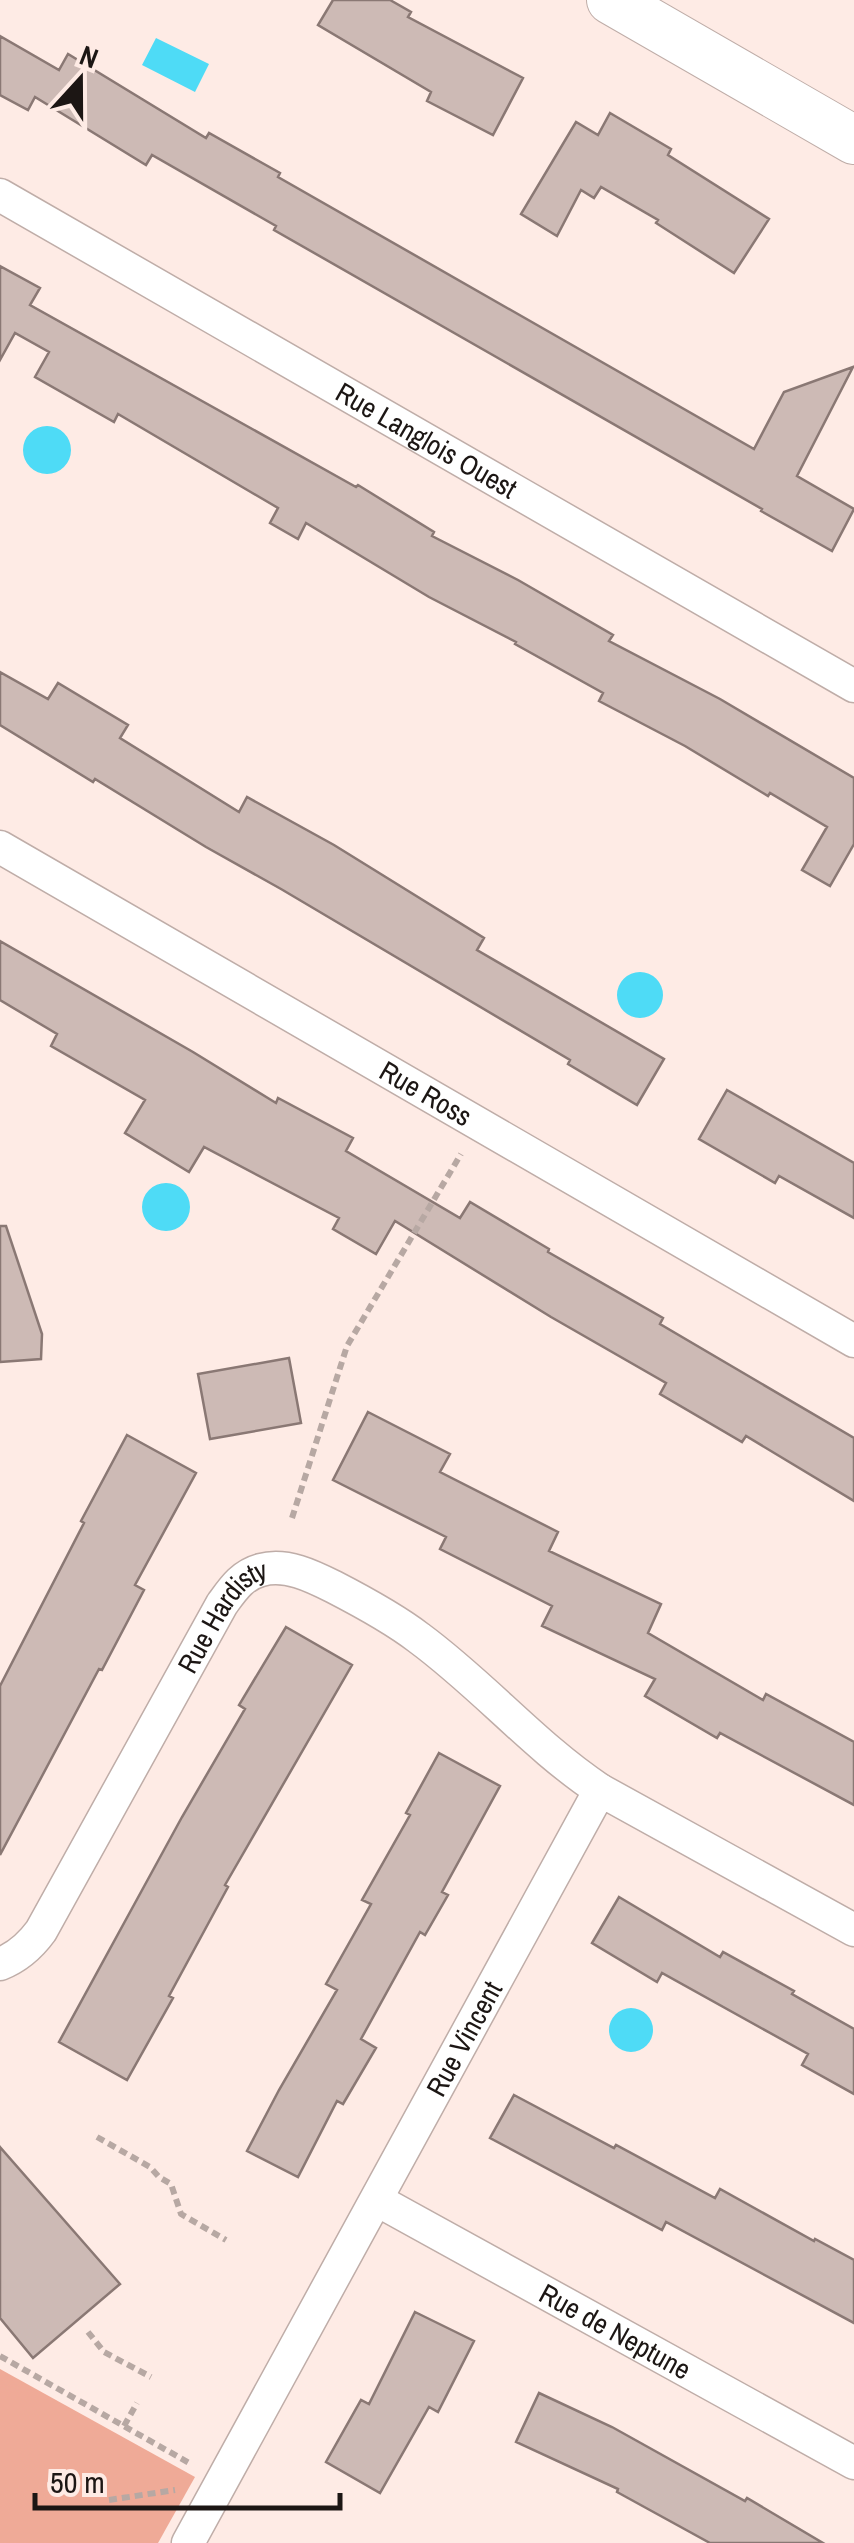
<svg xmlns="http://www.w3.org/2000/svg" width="854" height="2543" font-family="'Archivo Narrow',sans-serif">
	<rect width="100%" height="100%" fill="#feebe5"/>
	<path fill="#efaa97" d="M0 2369 195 2477 158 2543H0Z"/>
	<path fill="#4edbf6" d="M156 38 209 64 195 92 142 65Z
		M23 450a24 24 0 1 1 48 0a24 24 0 1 1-48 0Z
		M617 995a23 23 0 1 1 46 0a23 23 0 1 1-46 0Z
		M142 1207a24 24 0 1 1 48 0a24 24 0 1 1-48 0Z
		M609 2030a22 22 0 1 1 44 0a22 22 0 1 1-44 0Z"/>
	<path fill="#cdbab5" stroke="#8a7874" stroke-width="2.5" d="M333 0H390L411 12 408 17 523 78 493 135 427 101 431 92 318 25Z
		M0 36 59 70 68 54 206 138 209 133 280 173 278 177 754 449 784 392 853 367 797 476 854 509 832 551 761 511 762 509 274 230 276 226 152 155 146 165 35 97 28 110 0 95Z
		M610 113 671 149 668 155 769 219 734 273 656 223 658 220 601 187 594 198 581 190 557 236 521 214 576 122 598 135Z
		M0 266 40 288 30 305 356 487 358 485 434 532 432 536 518 580 613 635 609 641 720 699 854 778V844L830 886 802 870 827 827 770 793 768 796 685 746 599 701 603 693 515 644 516 642 429 597 306 523 298 539 270 523 278 508 118 414 114 422 35 377 49 352 15 333 0 360Z
		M0 672 48 699 58 683 128 725 120 738 239 812 247 797 334 845 484 938 477 950 664 1059 637 1105 568 1064 570 1060 281 889 206 847 95 779 93 782 0 725Z
		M0 941 193 1052 276 1103 278 1098 353 1138 346 1151 460 1218 470 1202 549 1249 548 1252 663 1318 660 1324 854 1438V1501L746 1436 742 1442 660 1394 666 1383 551 1317 395 1221 376 1254 333 1229 339 1218 204 1147 189 1172 125 1133 145 1100 51 1046 57 1034 0 1000Z
		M727 1090 854 1163V1218L779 1176 775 1183 699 1139Z
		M0 1226H6L42 1334 41 1359 0 1362Z
		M289 1358 301 1423 210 1439 198 1374Z
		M368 1412 450 1454 440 1472 558 1532 549 1551 661 1604 648 1633 763 1700 766 1694 854 1742V1805L720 1733 717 1738 645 1696 655 1679 542 1626 552 1606 440 1549 446 1537 333 1480Z
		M127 1435 196 1473 135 1585 144 1590 102 1670 99 1669 0 1855V1686L84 1523 81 1521Z
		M286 1627 352 1665 225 1885 228 1887 169 1996 173 1998 127 2080 59 2042 182 1817 245 1709 239 1705Z
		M439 1753 500 1786 442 1892 448 1895 425 1935 420 1932 361 2039 376 2048 343 2104 337 2101 298 2177 247 2151 279 2090 337 1990 326 1984 371 1904 362 1900 410 1815 406 1813Z
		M619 1897 720 1957 723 1952 794 1991 792 1994 854 2029V2094L802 2065 808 2054 662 1973 657 1982 592 1943Z
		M514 2095 614 2148 616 2145 715 2198 720 2189 814 2241 815 2239 854 2260V2323L666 2222 662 2230 490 2138Z
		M0 2147 120 2284 33 2358 0 2318Z
		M415 2312 474 2341 438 2412 429 2407 380 2493 326 2462 361 2400 369 2404Z
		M539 2393 612 2427 745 2501 747 2498 823 2543H710L617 2492 618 2489 516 2442Z"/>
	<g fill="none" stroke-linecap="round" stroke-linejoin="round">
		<defs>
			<g id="street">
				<path id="s1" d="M0 195 854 686"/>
				<path id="s2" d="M0 847 854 1341"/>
				<path id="s3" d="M0 1964C18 1957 30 1946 41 1931L222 1604C233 1589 242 1575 261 1570 286 1563 312 1576 334 1587 363 1602 393 1618 419 1638 483 1685 534 1746 600 1790"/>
				<path id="s4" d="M377 2200 854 2463"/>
				<path id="s5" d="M188 2543 600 1790 854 1930"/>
			</g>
			<path id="secondary" d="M611 0 854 140"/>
		</defs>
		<use href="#street" stroke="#bfada8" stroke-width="35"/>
		<use href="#secondary" stroke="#bfada8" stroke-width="50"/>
		<path stroke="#b7a8a3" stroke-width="6" stroke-dasharray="8 5" stroke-linecap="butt" d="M292 1518 347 1346 461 1154
			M97 2137 150 2167 159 2177 171 2184 181 2214 226 2240
			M88 2332 104 2352 151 2377
			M0 2356 191 2464
			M124 2426 137 2403
			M109 2500 175 2490"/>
		<use href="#street" stroke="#fff" stroke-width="32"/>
		<use href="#secondary" stroke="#fff" stroke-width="48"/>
	</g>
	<g text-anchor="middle" stroke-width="9" stroke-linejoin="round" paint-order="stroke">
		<g font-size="28" fill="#1c1614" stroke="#feebe5">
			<text dy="10" stroke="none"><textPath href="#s1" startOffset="492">Rue Langlois Ouest</textPath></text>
			<text dy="10" stroke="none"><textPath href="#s2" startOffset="492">Rue Ross</textPath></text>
			<text dy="10" stroke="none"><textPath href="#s3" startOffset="418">Rue Hardisty</textPath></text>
			<text dy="10" stroke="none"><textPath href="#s5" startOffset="575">Rue Vincent</textPath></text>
			<text dy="10" stroke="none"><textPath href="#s4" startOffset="272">Rue de Neptune</textPath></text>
		</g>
	</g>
	<g transform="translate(80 80) rotate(21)" stroke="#feebe5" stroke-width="8" paint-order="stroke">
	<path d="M0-8L18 38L0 25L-18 38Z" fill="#1c1614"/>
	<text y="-15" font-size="28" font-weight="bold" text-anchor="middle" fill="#1c1614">N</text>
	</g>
	<path d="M35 2493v15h305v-15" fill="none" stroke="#1c1614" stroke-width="5"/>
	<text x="50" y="2493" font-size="30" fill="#1c1614" stroke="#feebe5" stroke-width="8" paint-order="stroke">50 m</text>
</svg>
